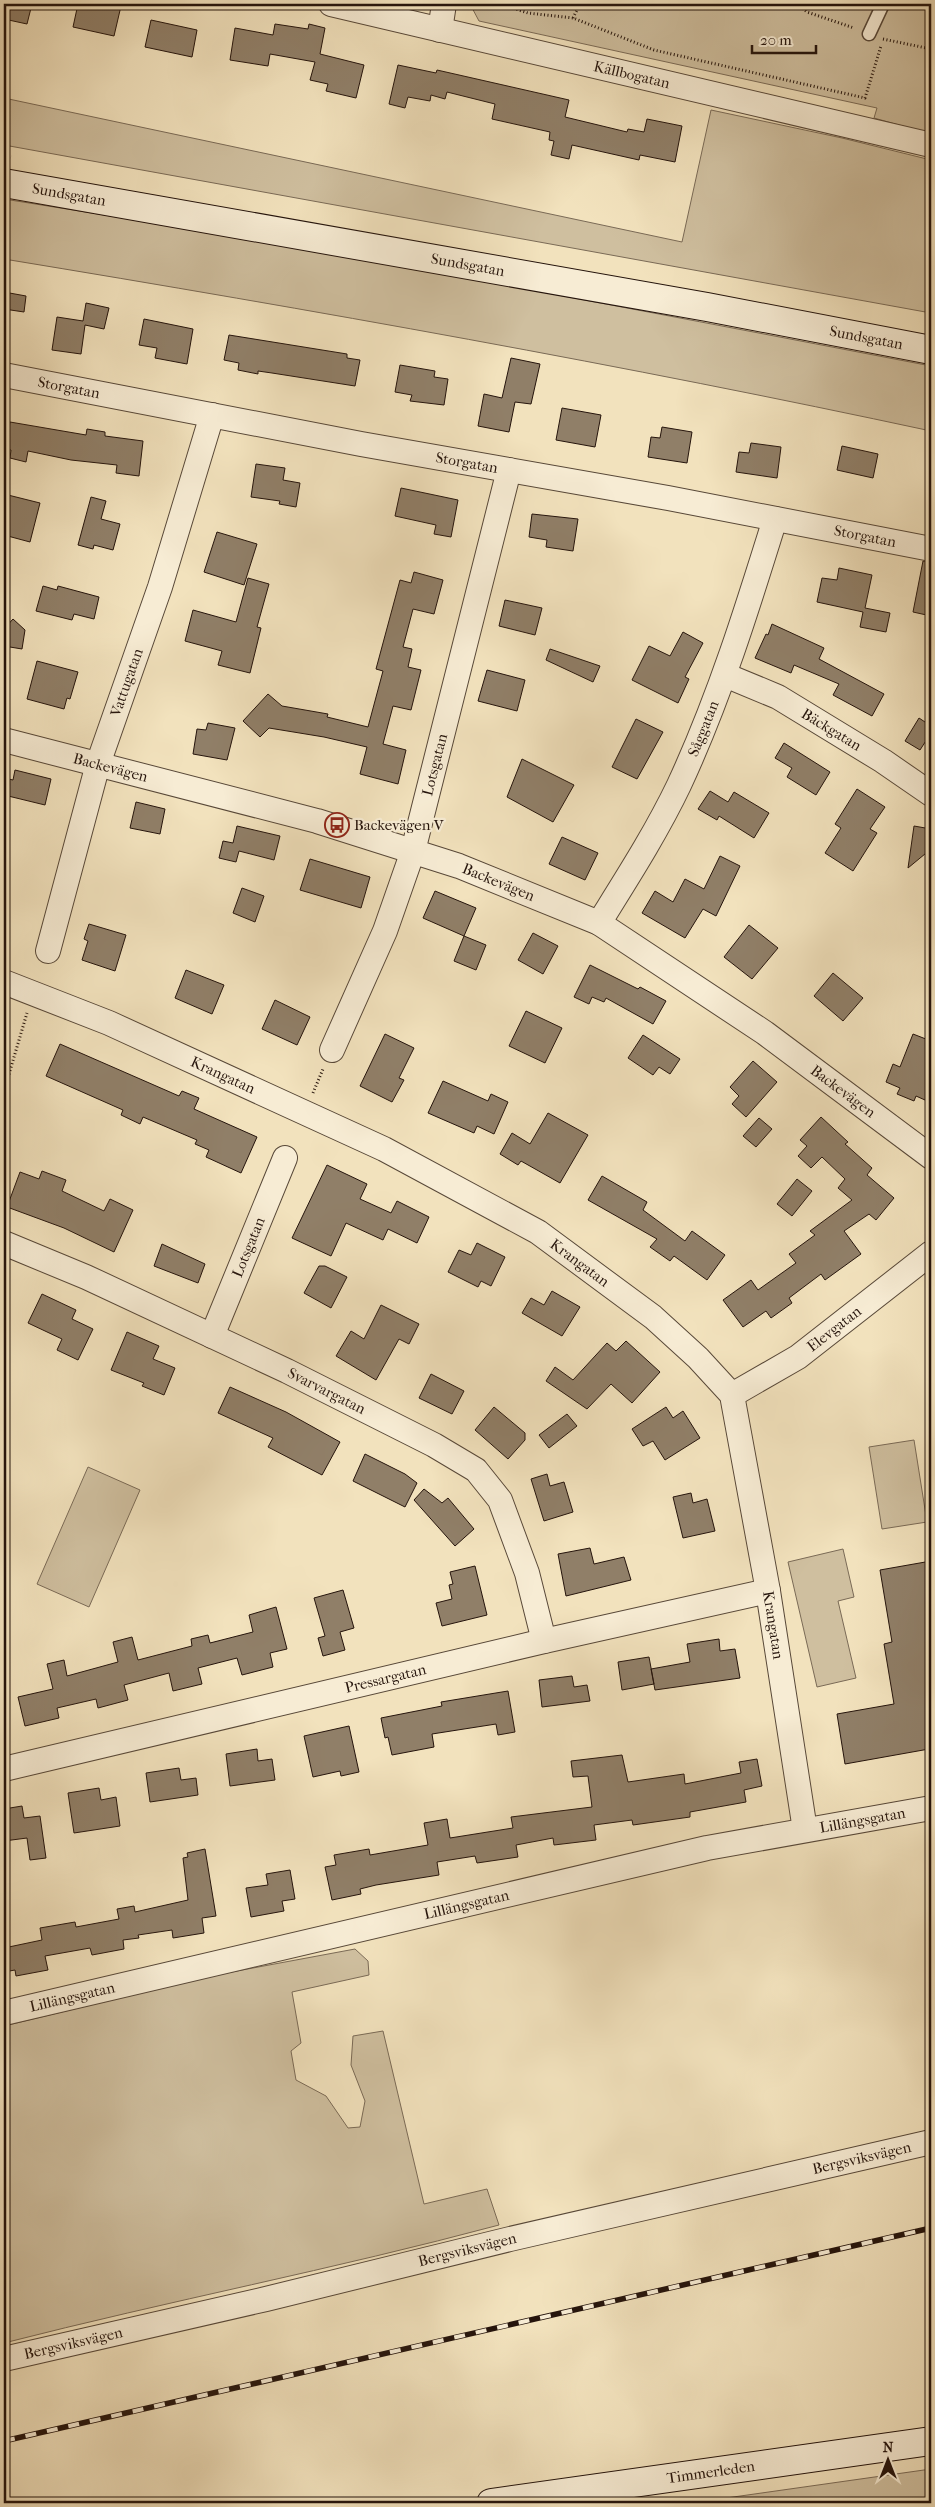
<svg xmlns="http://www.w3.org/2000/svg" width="935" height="2507" font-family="'IM FELL French Canon',serif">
	<rect width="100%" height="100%" fill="#f2e2bd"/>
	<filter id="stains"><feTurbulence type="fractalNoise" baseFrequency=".004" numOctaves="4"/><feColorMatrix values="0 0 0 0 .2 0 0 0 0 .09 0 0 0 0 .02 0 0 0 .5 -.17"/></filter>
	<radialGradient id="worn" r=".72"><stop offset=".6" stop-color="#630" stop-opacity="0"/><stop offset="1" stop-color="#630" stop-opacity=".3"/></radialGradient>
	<path fill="#cfbf9f" stroke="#7a6a56" d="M470 4H931V134L874 118 877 108 479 21Z
		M4 98 682 242 711 110 842 138 931 160V313L4 145Z
		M4 199C314 247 623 307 931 366V431C624 365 314 310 4 259Z
		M914 1440 927 1522 882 1529 869 1447Z
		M88 1467 140 1490 89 1607 37 1584Z
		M843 1549 854 1597 838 1601 856 1678 817 1687 788 1562Z
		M355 1949 368 1961 369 1975 292 1992 301 2043 291 2051 296 2080 326 2096 348 2128 360 2127 365 2101 351 2065 353 2036 383 2031 424 2204 487 2189 499 2225C335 2269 168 2301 4 2343V2026L210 1976Z
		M931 2469V2503H691Z"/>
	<path fill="#907f68" stroke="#25140c" d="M4 4H32L27 24 4 19Z
		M78 4 121 6 114 36 73 27Z
		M151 20 197 30 192 57 145 47Z
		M275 24 308 29 309 24 325 28 320 54 364 65 356 98 326 91 328 84 310 80 315 62 270 54 268 66 230 60 235 28 273 35Z
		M398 65 436 73 437 70 569 100 565 117 627 132 628 129 644 132 647 119 682 126 675 162 640 155 639 160 572 145 569 159 551 155 554 141 549 140 550 132 492 119 495 104 447 92 445 99 431 95 430 101 408 97 405 108 389 104Z
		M4 292 26 296 24 312 4 309Z
		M86 303 109 308 104 329 85 325 81 354 52 350 57 317 83 321Z
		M144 319 193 329 187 364 155 358 157 348 139 345Z
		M229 335 347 354V358L360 360 355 386 272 373 258 371V374L238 370 239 363 224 360Z
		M511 358 540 364 531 404 515 402 509 432 478 426 484 394 502 398Z
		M400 365 435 371 434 377 448 379 444 405 410 401 412 395 395 392Z
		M562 408 601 415 595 447 556 440Z
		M10 422 86 435 87 429 105 432V436L143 441 139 476 116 473 117 465 71 460 28 451 26 462 10 458 11 450 5 449Z
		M662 427 692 432 687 463 648 457 651 437 660 438Z
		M751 443 781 447 777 478 736 472 739 452 749 453Z
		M842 446 878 454 873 478 837 470Z
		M256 464 285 468 283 480 300 483 296 507 279 504 280 501 251 497Z
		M401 488 458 500 451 537 434 534 436 525 395 516Z
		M4 494 40 503 30 542 4 535Z
		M91 497 106 501 101 519 120 524 113 550 94 545 93 549 78 545Z
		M532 514 578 519 573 551 546 547 547 540 529 537Z
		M217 532 257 544 244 585 204 572Z
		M923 561 931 562V616L913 612Z
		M839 568 872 575 865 608 890 613 886 632 860 627 863 612 817 602 822 578 837 580Z
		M414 572 443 580 434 614 413 609 403 647 412 649 408 667 421 670 411 710 393 706 383 744 406 750 398 784 360 774 367 747 324 737 269 728 260 737 243 721 268 694 282 706 328 714 327 717 368 727 383 671 376 669 400 580 411 583Z
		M248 578 269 584 257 627 261 628 250 673 218 665 222 651 185 641 193 610 236 622Z
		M43 586 57 590 58 586 99 597 94 619 74 614 72 620 36 611Z
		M505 600 542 608 535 635 499 626Z
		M13 619 25 630 22 649 4 646V629Z
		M772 624 824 648 819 659 884 694 872 716 833 695 839 684 794 665 791 673 755 658 766 634 768 635Z
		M683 632 703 643 685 677 689 679 678 703 632 680 649 646 670 656Z
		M550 649 600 666 593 682 546 660Z
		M37 661 78 672 70 699 67 698 64 709 27 699Z
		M487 670 525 680 517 711 478 701Z
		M919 718 931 726V733L920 750 905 741Z
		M636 719 663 732 637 779 612 767Z
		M208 723 235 728 227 760 193 754 197 729 206 730Z
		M784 743 830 772 816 795 787 777 792 768 775 758Z
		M522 759 574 785 553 822 507 797Z
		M15 770 51 779 45 805 4 795V778L13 780Z
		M857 789 885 807 870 829 877 833 853 871 825 853 841 828 835 824Z
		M710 791 728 802 734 792 769 813 754 838 719 816 717 820 698 809Z
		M136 802 165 809 160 834 130 828Z
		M237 826 280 836 274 860 239 851 236 862 219 858 223 841 233 843Z
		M914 826 931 829V849L908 868Z
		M562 837 598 853 585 880 549 864Z
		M720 856 740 866 716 916 703 909 685 938 642 913 655 891 673 902 685 879 704 889Z
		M310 859 370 877 361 908 300 890Z
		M242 888 264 896 255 922 233 913Z
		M435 891 476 908 464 936 486 945 476 970 454 961 464 936 423 918Z
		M89 924 126 935 115 971 82 960 88 941 84 939Z
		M749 925 778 948 752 979 724 957Z
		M533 933 558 946 543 974 518 960Z
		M590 965 638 989 640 987 666 1001 653 1024 606 998 604 1002 592 997 589 1004 574 997Z
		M186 970 224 985 212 1014 175 998Z
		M833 973 863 998 843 1021 814 996Z
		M275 1000 310 1017 297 1045 262 1029Z
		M526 1011 562 1028 545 1063 509 1046Z
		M385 1034 414 1048 399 1078 404 1080 392 1102 360 1086Z
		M913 1034 931 1041V1084L925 1100 916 1096 914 1101 897 1094 900 1088 886 1082 893 1064 900 1067Z
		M643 1035 680 1059 670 1074 659 1067 653 1075 628 1058Z
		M60 1044 179 1096 182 1091 199 1098 194 1109 257 1137 241 1173 206 1157 209 1150 195 1144 197 1140 143 1117 140 1124 121 1115 123 1110 46 1076Z
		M753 1061 777 1082 746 1117 732 1104 739 1096 730 1087Z
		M443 1081 488 1101 491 1094 508 1102 494 1134 477 1126 474 1133 428 1113Z
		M548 1113 588 1135 560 1183 521 1161 518 1165 500 1154 512 1133 530 1144Z
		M821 1117 848 1142 845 1144 872 1168 867 1175 894 1198 876 1220 869 1214 844 1231 861 1254 825 1280 821 1274 789 1298 792 1303 771 1318 766 1311 743 1327 723 1300 751 1280 758 1290 796 1263 789 1254 815 1235 810 1231 852 1200 838 1188 845 1179 822 1157 811 1168 798 1156 807 1146 800 1140Z
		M759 1118 772 1129 756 1147 743 1136Z
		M327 1165 367 1184 360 1199 391 1213 397 1201 429 1217 417 1243 388 1229 383 1240 346 1223 331 1256 292 1238Z
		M42 1171 66 1180 62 1191 104 1211 110 1199 133 1210 114 1252 64 1228 7 1207 20 1172 39 1179Z
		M602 1176 647 1202 643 1210 685 1241 692 1231 725 1255 707 1280 674 1256 670 1261 650 1247 657 1239 588 1200Z
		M797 1179 812 1191 792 1216 777 1204Z
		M477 1243 505 1257 491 1286 481 1281 478 1287 448 1272 459 1250 471 1255Z
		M162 1244 205 1264 198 1283 154 1266Z
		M319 1266H325L347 1277 331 1308 304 1293Z
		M552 1291 580 1307 562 1336 522 1313 531 1298 544 1305Z
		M42 1294 76 1310 72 1319 93 1329 78 1360 57 1350 62 1339 28 1323Z
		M381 1305 419 1324 409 1344 399 1339 376 1380 336 1356 351 1331 364 1339Z
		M127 1332 159 1346 153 1359 175 1368 164 1395 142 1386 144 1383 111 1370Z
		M626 1341 660 1372 632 1403 611 1384 587 1409 546 1381 555 1367 573 1380 607 1343 616 1351Z
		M431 1374 464 1391 452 1414 419 1398Z
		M230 1387 286 1412 340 1442 322 1475 268 1447 273 1438 218 1413Z
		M494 1407 525 1433V1440L508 1459 475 1430Z
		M666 1407 673 1418 683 1411 700 1438 665 1460 653 1441 643 1446 632 1429Z
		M567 1414 577 1426 549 1448 539 1435Z
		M365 1454 405 1474 417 1483 405 1507 353 1481Z
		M547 1474 550 1486 564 1482 573 1512 544 1521 531 1479Z
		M424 1489 442 1503 448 1498 474 1529 455 1546 414 1500Z
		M691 1493 693 1503 707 1499 715 1531 683 1538 673 1497Z
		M590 1548 594 1564 624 1557 631 1580 566 1596 558 1554Z
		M931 1561V1736L927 1737 929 1749 845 1764 837 1714 894 1704 884 1644 892 1642 880 1570Z
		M475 1566 487 1615 442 1626 436 1603 452 1599 449 1585 453 1584 450 1572Z
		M343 1590 354 1628 340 1632 345 1650 323 1656 318 1638 325 1636 314 1598Z
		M276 1607 287 1649 270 1653 273 1667 242 1675 237 1658 198 1668 202 1684 173 1691 169 1673 124 1685 128 1700 98 1708 96 1699 57 1708 59 1718 25 1726 18 1697 53 1689 47 1664 64 1660 67 1676 118 1662 113 1642 132 1637 138 1660 192 1646 191 1639 208 1635 210 1643 253 1632 249 1615Z
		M719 1639 720 1651 735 1649 740 1678 655 1690 651 1669 690 1662 687 1644Z
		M649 1657 654 1684 622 1690 618 1662Z
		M572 1676 574 1687 587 1685 590 1701 542 1707 539 1680Z
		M508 1691 515 1732 498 1735 496 1724 432 1734 434 1747 392 1755 388 1737 385 1738 381 1718 442 1706 441 1702Z
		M349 1726 359 1772 341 1776 340 1771 313 1777 304 1736Z
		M257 1749 258 1761 272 1759 275 1780 230 1786 226 1754Z
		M622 1755 628 1782 684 1774 685 1784 741 1773 739 1762 757 1759 762 1786 744 1790 746 1802 690 1812V1817L633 1825 632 1820 594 1825 596 1840 554 1845 553 1838 516 1845 518 1857 477 1863 475 1856 437 1862 439 1875 376 1885 360 1889 361 1894 332 1900 325 1867 336 1865 334 1855 369 1849 370 1855 428 1845 424 1823 447 1819 450 1838 513 1828 511 1817 592 1807 588 1776 573 1777 571 1761Z
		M179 1768 181 1780 196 1778 198 1795 150 1802 146 1773Z
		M99 1788 101 1800 116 1797 120 1826 74 1833 68 1793Z
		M22 1806 24 1818 40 1816 46 1858 30 1860 27 1838 4 1841V1809Z
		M205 1849 216 1916 202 1918 204 1933 173 1938 172 1930 138 1935 139 1938 123 1940 124 1949 92 1955 90 1948 45 1956 48 1970 16 1976 15 1970 4 1972V1948L42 1940 40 1928 75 1922 76 1927 119 1919 117 1909 134 1906 135 1912 188 1900 183 1858 188 1857 187 1853Z
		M290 1870 295 1899 282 1901 284 1911 251 1917 246 1888 268 1885 266 1874Z"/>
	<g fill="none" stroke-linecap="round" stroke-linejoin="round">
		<defs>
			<path id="lane" d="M869 34 883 4"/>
			<g id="street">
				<path id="s1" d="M331 4 931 145"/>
				<path d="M440 30 444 4"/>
				<path id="s2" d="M4 375 361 444 668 498 931 549"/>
				<path id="s3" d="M725 675 778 697 883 761 931 794"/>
				<path id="s4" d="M4 740 317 821 459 866 599 923 765 1033 931 1157"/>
				<path id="s5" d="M599 923C627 878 656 833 679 785 719 699 747 609 775 519"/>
				<path id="s6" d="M48 951 98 764 160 587 212 415"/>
				<path id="s7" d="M4 982 109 1023 384 1149 538 1232 653 1317 698 1358 732 1395 768 1591 805 1830"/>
				<path id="s8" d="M332 1050 385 931 413 851 509 470"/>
				<path id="s9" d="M4 1243 86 1277 287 1371 434 1445 476 1470 500 1500 527 1573 544 1641"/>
				<path id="s10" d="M212 1336 285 1158"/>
				<path id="s11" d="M732 1395 798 1357 931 1253"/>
				<path id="s12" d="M4 1769 544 1641 768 1591"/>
				<path id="s13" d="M4 2013 707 1848 931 1808"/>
				<path id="s14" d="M4 2359 266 2299 510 2239 931 2142"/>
			</g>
			<g id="secondary">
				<path id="s15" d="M4 183 707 307 931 350"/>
				<path id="s16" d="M491 2503 931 2441"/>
			</g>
		</defs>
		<use href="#lane" stroke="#584838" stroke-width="15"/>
		<use href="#street" stroke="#584838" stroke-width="26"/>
		<use href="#secondary" stroke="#25140c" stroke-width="30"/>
		<path stroke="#25140c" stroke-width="3" stroke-dasharray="1 2.5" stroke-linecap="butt" d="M500 4 528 13 573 18 654 50 865 98 881 46
			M797 4 807 12 854 28
			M573 18 580 4
			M883 39 931 49
			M4 156 11 157
			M4 1091 27 1013
			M313 1093 323 1069"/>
		<use href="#lane" stroke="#f7ecd4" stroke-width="12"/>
		<use href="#street" stroke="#f7ecd4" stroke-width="24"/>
		<use href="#secondary" stroke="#f7ecd4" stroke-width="28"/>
		<defs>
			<path id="rail" d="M4 2441 931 2228"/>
		</defs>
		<use href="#rail" stroke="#25140c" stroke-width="5.5"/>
		<use href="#rail" stroke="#f7ecd4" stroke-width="4" stroke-dasharray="11" stroke-linecap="butt"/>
	</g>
	<defs>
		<symbol id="bus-ring" viewBox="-11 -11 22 22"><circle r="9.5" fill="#f7ecd4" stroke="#8f2418" stroke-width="1.5"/><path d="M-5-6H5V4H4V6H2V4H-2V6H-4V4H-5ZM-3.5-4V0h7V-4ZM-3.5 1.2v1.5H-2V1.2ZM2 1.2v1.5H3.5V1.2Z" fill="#8f2418"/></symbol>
	</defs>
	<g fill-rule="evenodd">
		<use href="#bus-ring" x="323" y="811" width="28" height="28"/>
	</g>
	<g text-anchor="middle" stroke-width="4.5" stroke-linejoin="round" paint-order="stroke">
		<g font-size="15" fill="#25140c" stroke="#f7ecd4">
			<text dy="5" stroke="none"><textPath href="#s1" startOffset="309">Källbogatan</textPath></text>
			<text dy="5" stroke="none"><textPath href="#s15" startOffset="66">Sundsgatan</textPath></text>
			<text dy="5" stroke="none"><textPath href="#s15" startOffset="471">Sundsgatan</textPath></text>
			<text dy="5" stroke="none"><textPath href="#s15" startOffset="876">Sundsgatan</textPath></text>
			<text dy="5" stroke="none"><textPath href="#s2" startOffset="66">Storgatan</textPath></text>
			<text dy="5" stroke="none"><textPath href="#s2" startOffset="471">Storgatan</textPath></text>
			<text dy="5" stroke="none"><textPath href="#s2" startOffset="876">Storgatan</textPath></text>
			<text dy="5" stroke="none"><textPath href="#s6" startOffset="280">Vattugatan</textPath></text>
			<text dy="5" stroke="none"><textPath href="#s5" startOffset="221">Såggatan</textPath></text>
			<text dy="5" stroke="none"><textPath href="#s3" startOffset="120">Bäckgatan</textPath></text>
			<text dy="5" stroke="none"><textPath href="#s8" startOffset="304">Lotsgatan</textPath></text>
			<text dy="5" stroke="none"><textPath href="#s4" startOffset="110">Backevägen</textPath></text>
			<text dy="5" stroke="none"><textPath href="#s4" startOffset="515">Backevägen</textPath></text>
			<text dy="5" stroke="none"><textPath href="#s7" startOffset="238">Krangatan</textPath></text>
			<text dy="5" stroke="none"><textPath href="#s4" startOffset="920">Backevägen</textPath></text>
			<text dy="5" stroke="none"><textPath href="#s10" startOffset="96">Lotsgatan</textPath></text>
			<text dy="5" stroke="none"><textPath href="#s7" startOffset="642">Krangatan</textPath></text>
			<text dy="5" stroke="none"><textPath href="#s11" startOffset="122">Elevgatan</textPath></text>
			<text dy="5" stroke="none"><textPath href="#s9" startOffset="355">Svarvargatan</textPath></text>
			<text dy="5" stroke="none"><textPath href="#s7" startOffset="1078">Krangatan</textPath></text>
			<text dy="5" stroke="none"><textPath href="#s12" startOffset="392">Pressargatan</textPath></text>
			<text dy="5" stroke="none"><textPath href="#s13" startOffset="880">Lillängsgatan</textPath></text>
			<text dy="5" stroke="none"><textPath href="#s13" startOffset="475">Lillängsgatan</textPath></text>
			<text dy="5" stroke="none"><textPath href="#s13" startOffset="70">Lillängsgatan</textPath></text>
			<text dy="5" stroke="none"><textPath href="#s14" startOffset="881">Bergsviksvägen</textPath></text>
			<text dy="5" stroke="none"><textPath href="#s14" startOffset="476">Bergsviksvägen</textPath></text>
			<text dy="5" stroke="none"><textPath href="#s14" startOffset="71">Bergsviksvägen</textPath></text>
			<text dy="5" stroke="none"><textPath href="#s16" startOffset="222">Timmerleden</textPath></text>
		</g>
		<g font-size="15" fill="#25140c" stroke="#f7ecd4" text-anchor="start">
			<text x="354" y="830">Backevägen V</text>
		</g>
	</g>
	<rect width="935" height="2507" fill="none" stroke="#f2e2bd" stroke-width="20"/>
	<rect x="5" y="5" width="925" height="2497" fill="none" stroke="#25140c" stroke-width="2.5"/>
	<rect x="10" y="10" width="915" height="2487" fill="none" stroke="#25140c"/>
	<g transform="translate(888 2460)" stroke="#f7ecd4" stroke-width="4" paint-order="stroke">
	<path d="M0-4L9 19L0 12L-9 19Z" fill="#25140c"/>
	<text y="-8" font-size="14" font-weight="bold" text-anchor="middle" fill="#25140c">N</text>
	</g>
	<path d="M752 45v8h64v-8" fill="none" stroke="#25140c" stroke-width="2.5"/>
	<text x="760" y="45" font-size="15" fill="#25140c" stroke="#f7ecd4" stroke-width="4" paint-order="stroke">20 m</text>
	<rect width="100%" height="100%" filter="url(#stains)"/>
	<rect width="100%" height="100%" fill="url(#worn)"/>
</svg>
